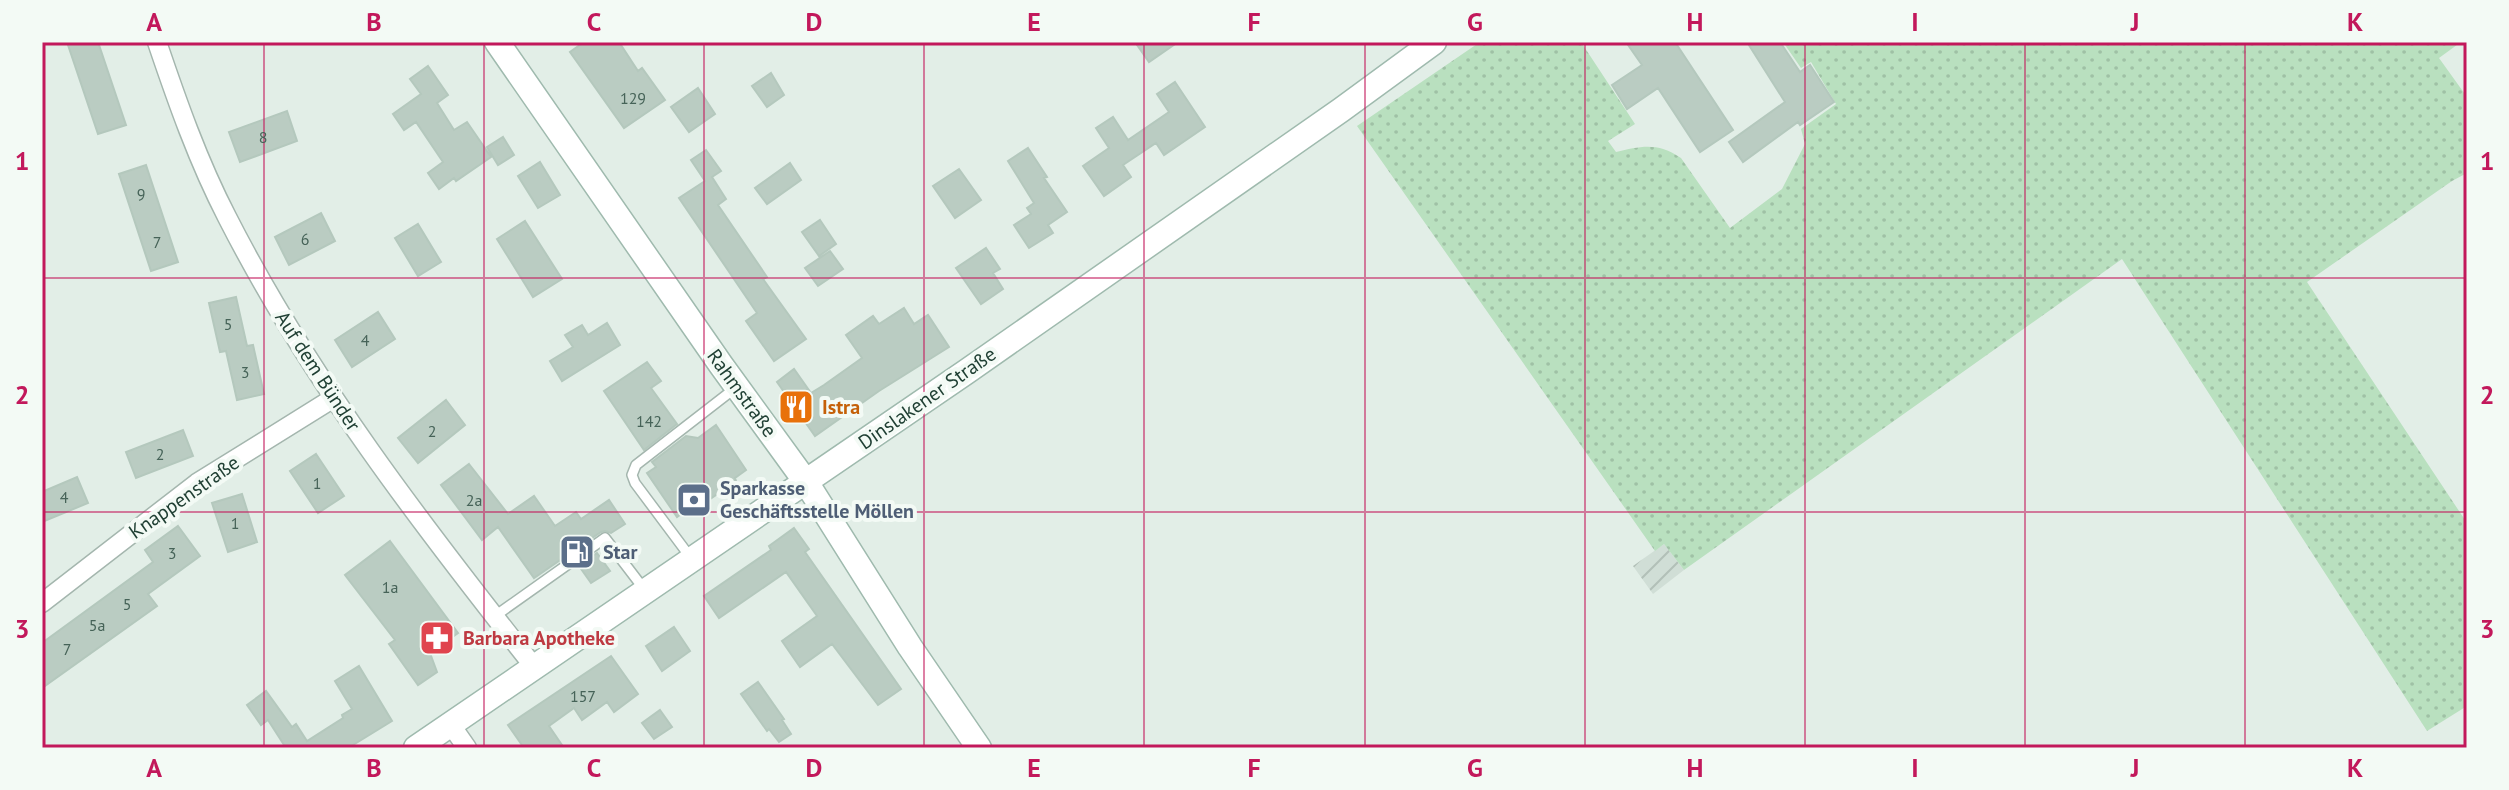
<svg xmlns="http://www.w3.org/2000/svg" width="2509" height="790" font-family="'PT Sans',sans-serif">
	<defs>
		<pattern id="industrial-furrows" width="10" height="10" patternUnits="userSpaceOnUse" patternTransform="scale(2)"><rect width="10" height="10" fill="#d0ded6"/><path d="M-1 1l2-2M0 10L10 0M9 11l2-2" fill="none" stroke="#b2c0b8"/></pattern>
		<pattern id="grass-dots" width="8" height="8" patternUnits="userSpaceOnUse" patternTransform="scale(2)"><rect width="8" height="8" fill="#b9e0bf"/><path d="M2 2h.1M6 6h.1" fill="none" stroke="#9fc1a5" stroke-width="1.8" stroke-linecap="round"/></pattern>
	</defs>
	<rect width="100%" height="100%" fill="#e2eee7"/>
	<path fill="url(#industrial-furrows)" d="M1664 544 1684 570 1653 594 1633 566Z"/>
	<path fill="url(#grass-dots)" d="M1480 42H1581L1635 124 1608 141 1616 152C1641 146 1658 142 1681 158L1730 228 1782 189 1805 144 1801 129 1836 104 1811 62 1801 68 1783 42H2461L2439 58 2467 97V173L2452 181 2307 282 2467 523V706L2427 731 2122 259 1684 570 1664 544 1655 551 1357 126Z"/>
	<path fill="#baccc2" stroke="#b4c8bd" stroke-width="2" d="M67 42H98L126 125 98 134Z
		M584 42H619L638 71 642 68 665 100 624 128 570 52Z
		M1135 42H1178L1149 62Z
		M1626 42H1675L1733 130 1700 152 1658 88 1627 109 1612 85 1642 65Z
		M1747 42H1780L1800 72 1810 65 1834 102 1800 125 1798 122 1743 162 1729 142 1785 102Z
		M428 66 448 95 437 103 454 130 467 122 491 157 456 181 454 178 439 189 428 173 443 162 416 122 404 130 393 114 421 94 410 79Z
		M771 73 784 95 767 107 752 86Z
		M1175 82 1205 127 1164 155 1156 143 1123 165 1131 177 1104 196 1083 166 1109 148 1096 128 1113 117 1128 140 1169 112 1157 94Z
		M698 88 715 114 689 132 671 107Z
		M287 111 297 141 240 162 229 132Z
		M503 137 514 155 498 165 487 147Z
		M1028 148 1047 177 1044 178 1067 212 1048 225 1053 233 1029 248 1014 225 1031 214 1027 208 1034 203 1008 161Z
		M706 150 721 171 712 177 726 199 718 205 767 277 763 279 806 339 774 361 746 321 757 313 679 198 705 181 691 160Z
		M540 162 560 195 538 208 518 176Z
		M790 163 801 180 767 204 755 188Z
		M146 165 178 262 151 271 119 174Z
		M959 169 981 200 955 218 933 186Z
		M321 213 335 241 289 265 275 237Z
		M820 220 836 244 819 256 802 232Z
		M525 221 562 279 533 297 497 239Z
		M418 224 441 262 418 276 395 238Z
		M986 248 1000 269 993 273 1003 289 981 304 956 268Z
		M830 251 843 269 818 286 805 268Z
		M236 297 247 346 253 345 264 394 237 400 226 351 220 352 209 303Z
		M904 308 914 324 928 315 949 347 879 391 815 436 777 382 794 369 811 393 824 385 862 358 846 335 873 316 879 324Z
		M378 312 395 339 352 367 335 340Z
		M607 323 620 345 562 381 550 361 573 347 565 335 582 325 588 335Z
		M647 362 661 381 651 388 677 424 644 450 604 391Z
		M446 400 465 425 418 463 398 438Z
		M716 425 746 470 735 478 736 481 690 513 688 509 677 517 647 473 656 467 652 462 686 436 698 438Z
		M183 430 193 456 136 478 126 452Z
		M316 454 344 496 318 513 290 471Z
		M469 464 508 514 534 496 555 526 576 512 581 519 609 500 625 524 611 533 605 531 601 532 534 578 498 527 482 540 441 485Z
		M77 477 88 503 42 522V492Z
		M242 494 257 542 228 552 212 503Z
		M178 526 200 556 148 594 157 606 42 688V643L153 562 145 550Z
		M794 528 809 549 805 552 901 689 878 705 832 644 800 667 782 641 817 616 786 572 719 618 704 596 771 550 769 546Z
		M390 541 458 633 430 653 437 672 418 685 389 644 395 640 345 575Z
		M597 553 610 571 591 583 579 566Z
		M674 627 690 651 662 671 646 646Z
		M611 656 638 694 614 712 607 702 582 720 574 708 549 726 564 748H524L508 725Z
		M359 666 392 721 348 748H286L268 720 261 725 247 705 266 691 292 727 296 724 307 741 343 718 342 715 352 709 335 681Z
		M758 682 784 719 782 720 791 734 779 742 769 729 767 731 741 694Z
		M660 710 672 727 654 739 642 723Z"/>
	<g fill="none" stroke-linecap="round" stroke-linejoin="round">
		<defs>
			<path id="lane" d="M691 558 635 483 632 475 636 465 734 389
				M495 616 605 538 644 589"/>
			<path id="street" d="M157 42C177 101 198 161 227 217 310 380 422 525 535 668
				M42 603 197 483 332 399
				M451 725 467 748"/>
			<path id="secondary" d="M497 42 721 365 806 482 910 647 979 748
				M416 748 966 372 1341 110 1434 42"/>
		</defs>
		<use href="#lane" stroke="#a4b6ae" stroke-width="12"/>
		<use href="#street" stroke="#a4b6ae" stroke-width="21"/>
		<use href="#secondary" stroke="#9fbaae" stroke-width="27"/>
		<use href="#lane" stroke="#fff" stroke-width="9"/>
		<use href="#street" stroke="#fff" stroke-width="18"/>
		<use href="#secondary" stroke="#fff" stroke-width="24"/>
	</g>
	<path fill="none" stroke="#c2185b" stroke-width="2" stroke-opacity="0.55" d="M264 42V748M484 42V748M704 42V748M924 42V748M1144 42V748M1365 42V748M1585 42V748M1805 42V748M2025 42V748M2245 42V748M42 278H2467M42 512H2467"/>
	<defs>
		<symbol id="restaurant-square" viewBox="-11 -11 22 22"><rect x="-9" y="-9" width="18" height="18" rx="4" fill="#e8710a" stroke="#f3faf5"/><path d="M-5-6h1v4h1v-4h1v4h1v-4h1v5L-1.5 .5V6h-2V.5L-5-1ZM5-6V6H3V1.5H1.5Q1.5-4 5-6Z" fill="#fff"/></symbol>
		<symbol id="bank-square" viewBox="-11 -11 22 22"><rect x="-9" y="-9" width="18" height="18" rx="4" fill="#5c6f8a" stroke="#f3faf5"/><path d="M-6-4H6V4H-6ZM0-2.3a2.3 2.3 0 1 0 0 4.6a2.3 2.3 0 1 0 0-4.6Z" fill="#fff"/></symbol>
		<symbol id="fuel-square" viewBox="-11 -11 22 22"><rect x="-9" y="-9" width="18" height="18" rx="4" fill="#5c6f8a" stroke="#f3faf5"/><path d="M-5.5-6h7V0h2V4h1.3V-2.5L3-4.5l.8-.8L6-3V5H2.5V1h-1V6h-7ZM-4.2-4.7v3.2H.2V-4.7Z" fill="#fff"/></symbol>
		<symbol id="pharmacy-square" viewBox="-11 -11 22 22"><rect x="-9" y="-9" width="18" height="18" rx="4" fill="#e0444e" stroke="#f3faf5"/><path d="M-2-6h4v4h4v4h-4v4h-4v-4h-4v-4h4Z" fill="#fff"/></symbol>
	</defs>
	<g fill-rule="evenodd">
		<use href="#restaurant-square" x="776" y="387" width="40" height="40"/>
		<use href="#bank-square" x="674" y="480" width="40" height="40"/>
		<use href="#fuel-square" x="557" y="532" width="40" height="40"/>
		<use href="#pharmacy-square" x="417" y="618" width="40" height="40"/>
	</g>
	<g text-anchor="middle" stroke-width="8" stroke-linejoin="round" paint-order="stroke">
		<g font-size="16" fill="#466358">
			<text x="633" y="104">129</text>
			<text x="263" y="143">8</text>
			<text x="141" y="200">9</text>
			<text x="305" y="245">6</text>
			<text x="157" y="248">7</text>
			<text x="228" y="330">5</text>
			<text x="365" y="346">4</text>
			<text x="245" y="378">3</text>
			<text x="649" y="427">142</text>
			<text x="432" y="437">2</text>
			<text x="160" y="460">2</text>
			<text x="317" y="489">1</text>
			<text x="64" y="503">4</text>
			<text x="474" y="506">2a</text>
			<text x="235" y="529">1</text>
			<text x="172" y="559">3</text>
			<text x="390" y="593">1a</text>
			<text x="127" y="610">5</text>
			<text x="97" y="631">5a</text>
			<text x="67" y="655">7</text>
			<text x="583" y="702">157</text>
		</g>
		<g font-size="20" fill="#204034" stroke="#f3faf5">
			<text transform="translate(318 371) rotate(57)" y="7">Auf dem Bünder</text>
			<text transform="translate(742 393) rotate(54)" y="7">Rahmstraße</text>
			<text transform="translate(927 398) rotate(-35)" y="7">Dinslakener Straße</text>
			<text transform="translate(184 497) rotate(-35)" y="7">Knappenstraße</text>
		</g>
		<g font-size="20" font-weight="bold" fill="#c56008" stroke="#f3faf5" text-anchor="start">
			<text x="822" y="414">Istra</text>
		</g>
		<g font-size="20" font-weight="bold" fill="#4e5e75" stroke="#f3faf5" text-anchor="start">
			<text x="720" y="495">Sparkasse<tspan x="720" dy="23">Geschäftsstelle Möllen</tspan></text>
			<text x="603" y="559">Star</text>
		</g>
		<g font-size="20" font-weight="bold" fill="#be3a42" stroke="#f3faf5" text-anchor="start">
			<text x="463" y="645">Barbara Apotheke</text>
		</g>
	</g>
	<rect width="2509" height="790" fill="none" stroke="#f3faf5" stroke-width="88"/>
	<rect x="44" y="44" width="2421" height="702" fill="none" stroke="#c2185b" stroke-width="3"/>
	<g font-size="26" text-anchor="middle" font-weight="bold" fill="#c2185b">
		<text x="154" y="31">A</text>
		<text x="374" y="31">B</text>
		<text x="594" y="31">C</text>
		<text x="814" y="31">D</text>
		<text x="1034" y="31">E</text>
		<text x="1254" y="31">F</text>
		<text x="1475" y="31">G</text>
		<text x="1695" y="31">H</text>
		<text x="1915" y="31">I</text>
		<text x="2135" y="31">J</text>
		<text x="2355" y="31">K</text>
		<text x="22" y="170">1</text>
		<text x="2487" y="170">1</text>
		<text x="22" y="404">2</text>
		<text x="2487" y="404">2</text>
		<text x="22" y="638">3</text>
		<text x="2487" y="638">3</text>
		<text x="154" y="777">A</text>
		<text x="374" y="777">B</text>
		<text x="594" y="777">C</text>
		<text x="814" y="777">D</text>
		<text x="1034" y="777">E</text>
		<text x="1254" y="777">F</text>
		<text x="1475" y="777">G</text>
		<text x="1695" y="777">H</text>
		<text x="1915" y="777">I</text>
		<text x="2135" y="777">J</text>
		<text x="2355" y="777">K</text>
	</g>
</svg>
